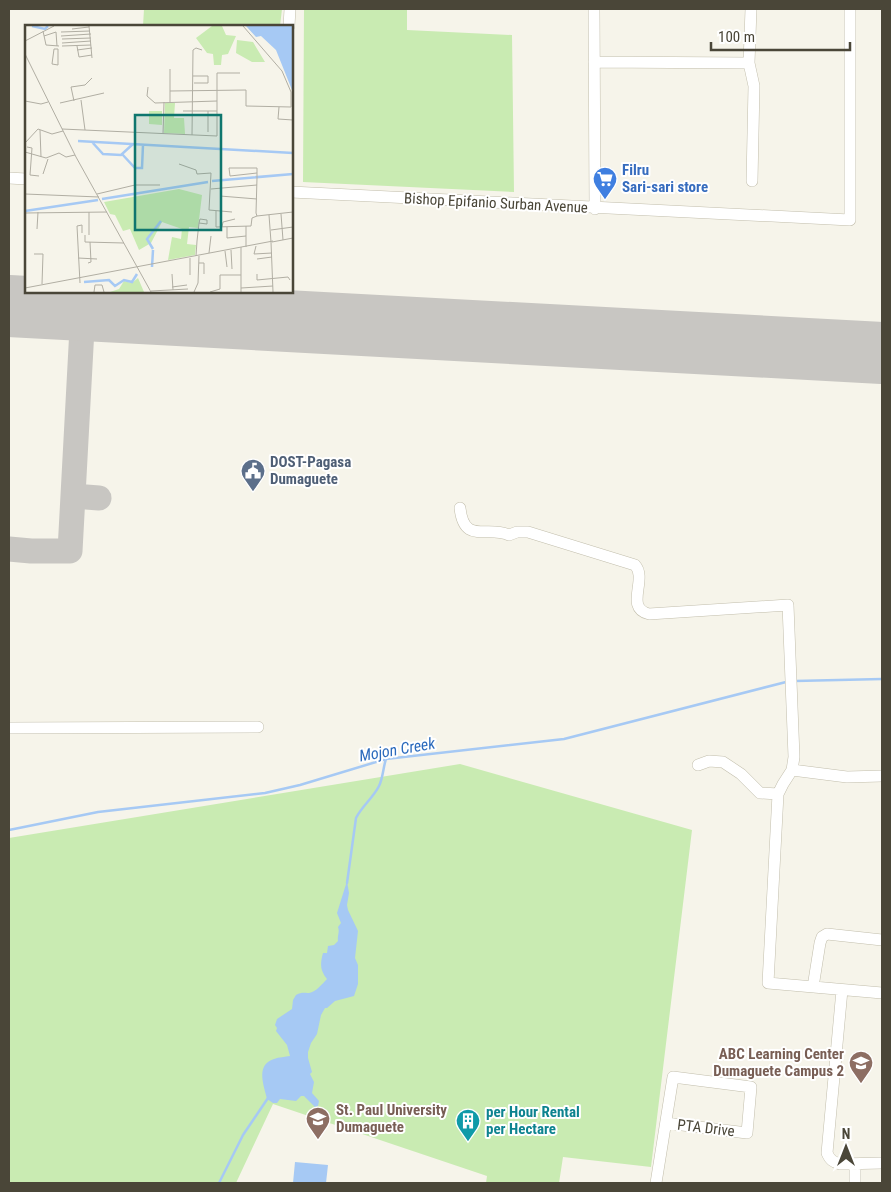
<svg xmlns="http://www.w3.org/2000/svg" width="891" height="1192" font-family="'Roboto Condensed',sans-serif">
	<rect width="100%" height="100%" fill="#f6f4ea"/>
	<path fill="#c9ebb2" d="M144 9H282L280 26H143Z
		M304 9H407V30L512 35 514 192 303 182Z
		M460 764 692 830 651 1167 563 1157 559 1183H486L487 1176 273 1104 236 1183H9V838Z"/>
	<path fill="#a6c9f4" d="M347 881 349 893 347 905 348 910 358 931 355 958 358 965V984L354 996 335 1001 327 1008H325L321 1015 317 1034 311 1043 308 1052V1058L312 1072 310 1074 314 1082 312 1093 319 1101 318 1106 315 1107 304 1096H301L296 1101 280 1099 277 1103H273L267 1099C264 1086 255 1065 274 1059 279 1057 285 1057 290 1056L287 1045 276 1031 277 1028 275 1025 277 1019 292 1009 293 1000 296 995C302 992 303 993 309 993 316 992 322 984 327 979 320 970 320 964 323 953H327L328 946 334 945 338 941C337 936 340 932 338 927L341 923 337 913Z
		M295 1162 328 1165 326 1183H293Z"/>
	<g fill="none" stroke-linecap="round" stroke-linejoin="round">
		<path stroke="#a6c9f4" stroke-width="2.5" d="M795 681 882 679
			M9 830 98 812 265 793 300 785 386 759 564 739 786 682
			M347 883 356 818C362 806 373 798 379 786 383 778 383 768 386 759
			M219 1183 243 1135 268 1098"/>
		<path stroke="#c8c6c2" stroke-width="25" d="M73 496 99 498
			M9 549 31 551H70L83 310"/>
		<path stroke="#c8c6c2" stroke-width="62" d="M9 306 882 353"/>
		<defs>
			<path id="minor" d="M594 9 595 209
				M751 9 749 63 754 86 752 181
				M289 26 290 9
				M594 62 749 63
				M9 178 26 179
				M291 192 850 220V9
				M460 508C464 545 487 525 509 535L517 532H528L635 565C648 579 624 608 649 614L788 605 794 757 792 770 783 784 778 794 768 983 882 993
				M9 728 258 727
				M698 765 709 761 723 762 741 774 760 793 778 794
				M792 770 847 777 882 776
				M813 987 820 943 822 937 827 934 882 940
				M842 990 827 1153C830 1160 833 1162 840 1164L882 1163
				M656 1183 673 1077 751 1087 747 1133 666 1123
				M855 1183V1164"/>
		</defs>
		<use href="#minor" stroke="#c2beac" stroke-width="12"/>
		<use href="#minor" stroke="#fff" stroke-width="11"/>
	</g>
	<defs>
		<symbol id="supermarket-pin" viewBox="-11 -11 22 30"><path d="M0 17L-7.5 6A9.5 9.5 0 1 1 7.5 6Z" fill="#3f7fe0" stroke="#fff"/><path d="M-6-5.5h2.5l.6 2H6L4.5 2H-2.5L-4.4-4H-6ZM-1.5 3.2a1.3 1.3 0 1 0 .1 0ZM3 3.2a1.3 1.3 0 1 0 .1 0Z" fill="#fff"/></symbol>
		<symbol id="civic-pin" viewBox="-11 -11 22 30"><path d="M0 17L-7.5 6A9.5 9.5 0 1 1 7.5 6Z" fill="#5c6f8a" stroke="#fff"/><path d="M-.6-6.5H3V-4.5H.6V-3L4-1V1h2V6H-6V1h2V-1L-.6-3ZM-1.2 2.5V6h2.4V2.5Z" fill="#fff"/></symbol>
		<symbol id="school-pin" viewBox="-11 -11 22 30"><path d="M0 17L-7.5 6A9.5 9.5 0 1 1 7.5 6Z" fill="#8d6e63" stroke="#fff"/><path d="M0-5L7-2L0 1L-7-2ZM-4 1L0 2.5L4 1V4Q0 6-4 4Z" fill="#fff"/></symbol>
		<symbol id="university-pin" viewBox="-11 -11 22 30"><path d="M0 17L-7.5 6A9.5 9.5 0 1 1 7.5 6Z" fill="#8d6e63" stroke="#fff"/><path d="M0-5L7-2L0 1L-7-2ZM-4 1L0 2.5L4 1V4Q0 6-4 4Z" fill="#fff"/></symbol>
		<symbol id="building-pin" viewBox="-11 -11 22 30"><path d="M0 17L-7.5 6A9.5 9.5 0 1 1 7.5 6Z" fill="#0f9aa8" stroke="#fff"/><path d="M-4-6H4V6H1V3H-1V6H-4ZM-2.5-4.3h1.7v1.8h-1.7ZM.8-4.3h1.7v1.8H.8ZM-2.5-1h1.7V.8h-1.7ZM.8-1h1.7V.8H.8Z" fill="#fff"/></symbol>
	</defs>
	<g fill-rule="evenodd">
		<use href="#supermarket-pin" x="591" y="165" width="28" height="38"/>
		<use href="#civic-pin" x="239" y="457" width="28" height="38"/>
		<use href="#school-pin" x="847" y="1049" width="28" height="38"/>
		<use href="#university-pin" x="304" y="1105" width="28" height="38"/>
		<use href="#building-pin" x="454" y="1107" width="28" height="38"/>
	</g>
	<g text-anchor="middle" stroke-width="4" stroke-linejoin="round" paint-order="stroke">
		<g font-size="15" font-weight="bold" fill="#366cbe" stroke="#fff" text-anchor="start">
			<text x="622" y="175">Filru<tspan x="622" dy="17">Sari-sari store</tspan></text>
		</g>
		<g font-size="15" fill="#4a4638" stroke="#fff">
			<text transform="translate(496 203) rotate(3)" y="5">Bishop Epifanio Surban Avenue</text>
			<text transform="translate(706 1128) rotate(7)" y="5">PTA Drive</text>
		</g>
		<g font-size="15" font-weight="bold" fill="#4e5e75" stroke="#fff" text-anchor="start">
			<text x="270" y="467">DOST-Pagasa<tspan x="270" dy="17">Dumaguete</tspan></text>
		</g>
		<g font-size="15" font-weight="bold" fill="#785e54" stroke="#fff" text-anchor="end">
			<text x="844" y="1059">ABC Learning Center<tspan x="844" dy="17">Dumaguete Campus 2</tspan></text>
			<text x="336" y="1115" text-anchor="start">St. Paul University<tspan x="336" dy="17">Dumaguete</tspan></text>
		</g>
		<g font-size="15" font-weight="bold" fill="#0d838f" stroke="#fff" text-anchor="start">
			<text x="486" y="1117">per Hour Rental<tspan x="486" dy="17">per Hectare</tspan></text>
		</g>
		<g font-size="16" font-style="italic" fill="#2b6abc" stroke="#fff">
			<text transform="translate(397 749) rotate(-10)" y="6">Mojon Creek</text>
		</g>
	</g>
	<g transform="translate(25 25)">
		<rect width="268" height="268" fill="#f6f4ea"/>
		<path d="M187 1H197L201 10 211 11 203 29 197 30 196 40H189L188 29 182 28 171 13ZM212 15 228 17 240 37H227L211 28ZM140 78H150L149 93H159L160 109 139 108ZM124 86H137V100L124 99ZM154 164 177 170 173 203 164 202 162 219 171 220 170 230 143 235 147 212 156 214 157 204 137 197 126 218 114 225 105 204 98 206 90 190 85 189 79 177ZM113 253 119 267H85L94 264 99 256 107 258Z" fill="#c9ebb2"/>
		<path d="M221 1H267V65L251 25 236 11 231 12Z" fill="#a6c9f4"/>
		<path fill="none" stroke="#a6c9f4" stroke-width="2.5" d="M7 1 20 4 23 1M53 116 268 128M67 117 78 129 96 130 108 119M97 129 110 143H117L118 120M187 156 268 149M77 174 183 157M0 186 73 175M128 224 122 214 136 196M127 242 128 225M59 257 84 255 90 261 99 255 107 257 112 249"/>
		<path fill="none" stroke="#b1aea3" stroke-width="1" d="M64 1 67 33M47 4 64 2M18 6 21 20 34 21M36 7 65 6M19 11 31 7 32 21M36 11 66 9M37 14 66 13M0 16 29 1M37 18 66 16M37 21 66 20M52 21 54 32 67 30M29 24H33V40L27 39ZM52 25 67 23M0 29 51 132 126 267M145 44V77M168 51H183V58H169M123 62 122 71 130 78 192 76M145 66 221 65V81L266 82V67L257 46 218 1M56 75 60 105M0 76 16 79 23 77M49 76 46 62 60 60 67 53M35 78 79 68M254 82 253 94 268 95M158 86H192M37 104 192 111V48H215M15 105 16 132M183 107V86M138 109 139 77M167 110 168 25 171 23 177 25M0 118 13 104 27 109 38 106M2 122 7 123 5 150 14 151M0 127 21 133 34 128 41 132 50 130M154 139 171 145 172 149 186 148 184 185 207 187M18 149 23 134M186 164 232 160M0 169 74 172M72 169 110 160H135M195 171 232 174M191 186V202L226 201 227 193 232 191M0 188 82 187M256 189 258 215M244 190 246 217M232 191 231 188 232 153V143H204L205 151 232 148M232 191 268 187M221 201V222M197 202 198 197 210 194M202 202V213L221 211M12 204 13 187M246 205 268 202M60 210V217L99 218M64 210V187M246 217 248 267M247 217 268 213M231 221 229 229 247 228M206 225 207 244M200 226 202 242M184 228 186 211M9 229H18L17 259M171 231 172 216 174 198 175 194 182 195V199L174 198M53 233 72 234M232 234 247 232M63 238 66 237 65 217M174 238H179V249M147 249 148 265M232 249V255L263 252 265 255M165 250V233M55 258 52 201 57 200V208M147 262 162 260M0 263 248 216M216 263 248 261M126 266 163 264M69 267 70 260H77L79 267M169 267 173 258 174 231M185 267 195 264V250H216M216 267V222"/>
		<path fill="#0f766e" fill-opacity="0.15" stroke="#0f766e" stroke-width="2.5" d="M110 90H196V205H110Z"/>
		<rect width="268" height="268" fill="none" stroke="#4a4638" stroke-width="2.5"/>
	</g>
	<rect width="891" height="1192" fill="none" stroke="#4a4638" stroke-width="20"/>
	<g transform="translate(846 1147)" stroke="#ffffff" stroke-width="4" paint-order="stroke">
	<path d="M0-4L9 19L0 12L-9 19Z" fill="#4a4638"/>
	<text y="-8" font-size="14" font-weight="bold" text-anchor="middle" fill="#4a4638">N</text>
	</g>
	<path d="M711 42v8h139v-8" fill="none" stroke="#4a4638" stroke-width="2.5"/>
	<text x="718" y="42" font-size="15" fill="#4a4638" stroke="#ffffff" stroke-width="4" paint-order="stroke">100 m</text>
</svg>
